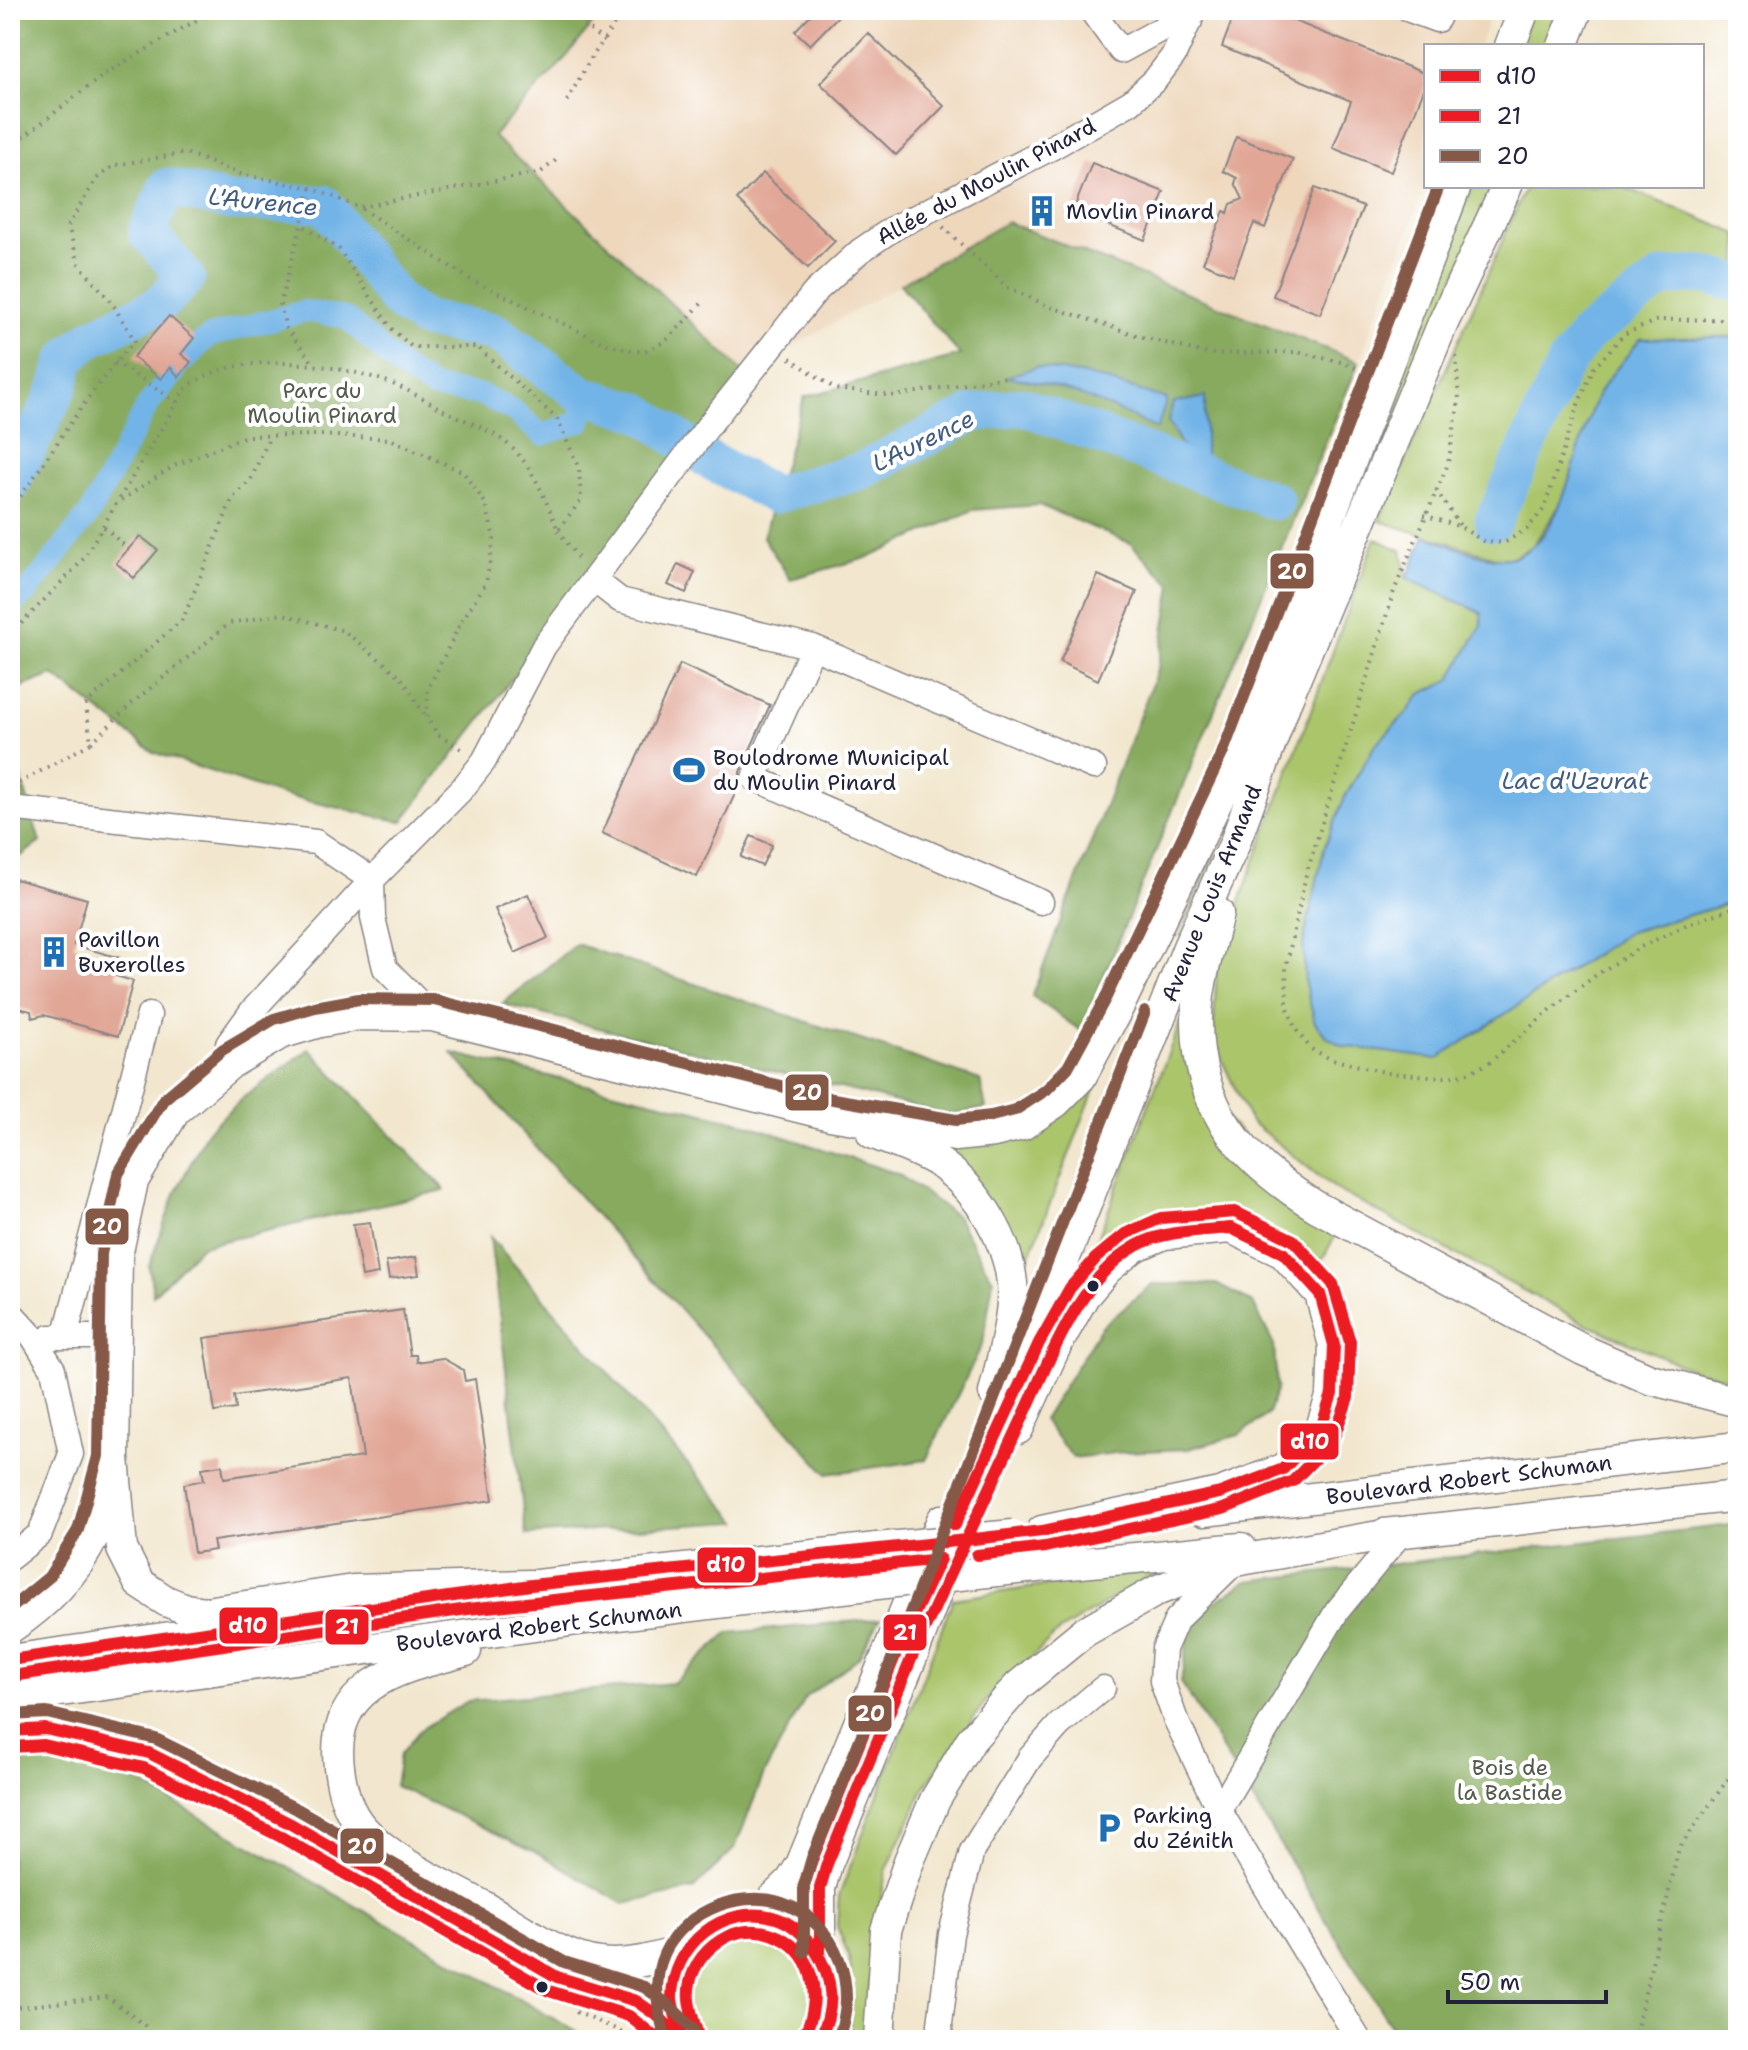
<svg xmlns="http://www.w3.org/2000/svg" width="1748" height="2050" font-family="'Shantell Sans',sans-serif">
	<rect width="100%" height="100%" fill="#fff"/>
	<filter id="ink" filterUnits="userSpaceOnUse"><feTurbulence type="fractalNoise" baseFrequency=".0125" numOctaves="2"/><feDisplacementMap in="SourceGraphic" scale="16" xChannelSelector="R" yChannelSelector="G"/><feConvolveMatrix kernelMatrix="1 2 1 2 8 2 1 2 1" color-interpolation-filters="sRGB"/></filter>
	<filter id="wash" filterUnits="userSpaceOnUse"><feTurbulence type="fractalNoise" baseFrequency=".006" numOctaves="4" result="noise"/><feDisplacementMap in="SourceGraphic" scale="32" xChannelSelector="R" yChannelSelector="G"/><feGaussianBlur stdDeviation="1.8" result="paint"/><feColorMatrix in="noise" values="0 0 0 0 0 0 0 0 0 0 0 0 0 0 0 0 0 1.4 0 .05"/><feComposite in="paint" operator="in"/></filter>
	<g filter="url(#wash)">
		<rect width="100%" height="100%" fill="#f2e7ce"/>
		<path fill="#eed7bb" d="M604 10H1493L1479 46H1426V185L1359 362 1007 222 746 374 493 136 563 61Z"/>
		<path fill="#aac56b" stroke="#667453" stroke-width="2" d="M1532 10H1566L1551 46H1518Z
			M1465 186H1493L1278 708 1179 937Z
			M1533 186H1621L1738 234V338L1724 337 1598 394 1562 502 1533 546 1511 558H1498L1379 521 1525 189Z
			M1375 538 1402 551 1407 578 1482 613 1481 627 1450 680 1421 694 1407 713 1375 745 1345 797 1324 849 1303 944 1437 1059 1629 932 1738 901V1380L1698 1372 1584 1323 1335 1189 1250 1121 1213 1041 1217 963Z
			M1186 1007 1204 1098 1340 1227 1316 1271 1233 1219 1192 1215 1156 1222 1085 1272Z
			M1115 1036 1020 1281 929 1143 995 1144Z
			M1168 1568 1146 1578 1057 1633 986 1701 926 1785 886 1871 872 1949 866 2040H848L853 1991 849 1957 837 1926 839 1896 953 1599Z
			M750 1928C765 1930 779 1933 792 1943 822 1968 822 2013 796 2040H705C664 1990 689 1938 750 1928Z"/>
		<path fill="#87aa5f" stroke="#54664d" stroke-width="2" d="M10 10H604L563 61 493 136 746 374 402 822 281 795 153 752 53 675 10 691Z
			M1007 222 1359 362 1081 1031 1032 996 1158 668 1172 585 1130 543 1039 505 973 510 870 557 790 579 763 537 804 397 960 355 900 284Z
			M10 739 40 842 10 864Z
			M576 944 980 1080 986 1108 949 1115 502 1004Z
			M309 1049 445 1190 201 1246 153 1295 149 1266 175 1194 207 1131 244 1097Z
			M452 1053 737 1121 898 1174 957 1217 993 1280 983 1343 926 1460 827 1474Z
			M490 1237 738 1522 526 1535Z
			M1152 1284H1216L1253 1303 1274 1345 1277 1388 1268 1414 1239 1435 1188 1449 1124 1452 1073 1458 1043 1420 1101 1327Z
			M1738 1524V2040H1399L1181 1682 1191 1618 1247 1581Z
			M880 1619 858 1658 806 1697 764 1774 735 1848 693 1889 624 1904 540 1854 395 1786 400 1755 420 1730 468 1701 673 1683 729 1633Z
			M68 1742 591 2040H10V1750Z"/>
		<path fill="#72b4e7" stroke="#4a6b91" stroke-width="2" d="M1724 337 1738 338V901L1629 932 1437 1059 1343 1046 1327 1037 1315 1023 1305 984 1303 944 1324 849 1345 797 1375 745 1407 713 1421 694 1450 680 1481 627 1482 613 1407 578 1425 536C1446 543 1486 561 1508 558 1566 550 1576 433 1599 393 1610 374 1627 357 1640 339Z
			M1037 367 1090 376 1167 399 1157 429C1109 406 1060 383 1006 377Z
			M1205 397V457L1182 446 1168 421 1173 403Z"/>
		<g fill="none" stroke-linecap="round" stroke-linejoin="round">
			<path stroke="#72b4e7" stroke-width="22" d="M187 359 203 341 213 335 305 311 346 318 401 367 433 388 482 395 514 411 542 435 581 421 583 395
				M10 606 29 590 90 513 149 403 175 372"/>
			<path stroke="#72b4e7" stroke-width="38" d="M10 485 60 384 65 363 72 353 93 337 159 305 186 278 147 232 167 187 231 202 324 204 396 299 423 319 495 332 583 395 640 412 707 459 774 495 861 471 971 414 1022 406 1275 501
				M1493 522 1564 366 1587 334 1662 278 1700 274 1738 283"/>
		</g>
		<g id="blocks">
			<path fill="#e1a695" d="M815 10H844L810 45 795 31Z
				M1236 10H1267L1426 74V84L1391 172 1333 148 1351 101 1222 47Z
				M868 33 944 106 896 155 820 83Z
				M1236 137 1293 159 1265 228 1254 223 1233 275 1203 263 1224 211 1228 213 1231 204 1243 199 1235 183 1237 178 1223 171Z
				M1092 163 1164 192 1145 240 1073 211Z
				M763 173 835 241 808 268 737 200Z
				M1315 188 1363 207 1320 314 1273 296Z
				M169 316 194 338 181 354 191 362 179 377 170 367 161 379 133 357Z
				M140 536 158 550 134 578 116 563Z
				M678 564 695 572 686 593 668 585Z
				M1098 575 1137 592 1098 680 1060 662Z
				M680 664 770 705 740 772V783L697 877 602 833Z
				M751 836 772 845 762 866 741 857Z
				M15 879 87 899 74 945 120 958 116 976 133 981 118 1036 44 1015 32 1018 31 1011 10 1006V896Z
				M528 894 548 938 515 953 495 909Z
				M370 1222 378 1274 362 1277 353 1224Z
				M416 1257 419 1275 389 1279 386 1262Z
				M403 1310 410 1355H416L417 1362 442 1358 463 1370 465 1381 475 1379 493 1500 213 1541 215 1550 194 1553 184 1484 204 1480 202 1468 222 1465 224 1478 363 1457 352 1378 234 1396 236 1409 215 1412 204 1338Z"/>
		</g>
	</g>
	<g filter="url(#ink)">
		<use href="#blocks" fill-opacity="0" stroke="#8a8484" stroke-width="2"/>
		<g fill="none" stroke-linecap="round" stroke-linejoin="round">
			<defs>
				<path id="minor" d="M1091 10 1121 51 1165 27 1190 21
					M1410 10 1437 20 1442 10
					M594 580 620 600 813 647 1094 767
					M813 647 754 778 1041 902
					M10 808 316 842 372 880
					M372 880 373 918 385 968 432 1016
					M231 1063 228 1044 252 1011 372 880 462 789 484 761 544 646 709 425 815 292 860 251 894 228 1051 148 1131 102 1155 80 1174 55 1194 10
					M10 1312 33 1337 53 1369 71 1454 40 1534 10 1558
					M50 1337H116
					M65 1337 149 1015
					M1230 1567 1177 1619 1164 1649 1162 1681 1175 1718 1219 1810 1359 2040
					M1219 1810 1337 1611 1402 1532
					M941 2040 940 2024 951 1934 972 1851 1030 1758 1059 1725 1103 1688"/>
				<path id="major" d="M1510 46 1524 10
					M1563 46 1577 10
					M1230 779 1456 186
					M1218 913C1210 948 1197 985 1197 1021 1197 1112 1244 1162 1317 1207L1583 1350 1650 1379 1738 1402
					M872 1133C895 1143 925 1152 945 1167 979 1193 1008 1240 1012 1283 1015 1314 1001 1362 994 1393
					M1018 1429 1054 1350 1084 1296 1107 1269 1134 1247 1164 1234 1231 1228 1283 1253 1320 1294 1334 1345 1332 1394 1320 1431 1283 1469 1220 1493 1042 1531
					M1204 1511 1738 1447
					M1384 1534 1738 1496
					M996 1571 1241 1548
					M530 1585 353 1590 206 1612 186 1609 166 1601 139 1583 122 1549 114 1458 117 1256 133 1181 175 1111 231 1063 280 1034 320 1022 360 1015 432 1016 830 1115 955 1136 994 1132 1022 1125 1056 1102 1081 1077 1120 1004 1237 760
					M509 1588 877 1548
					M10 1628C43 1607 78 1572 94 1535 101 1518 103 1497 108 1479
					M466 1651C402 1668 329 1681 339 1767 342 1790 347 1811 363 1829 395 1864 444 1884 485 1907 518 1926 562 1959 600 1963 628 1967 657 1958 684 1950
					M10 1660 240 1627
					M10 1698 578 1620 868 1585
					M10 1731 45 1729 149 1753 289 1823 557 1977 608 1994 636 2001 659 2017 682 2040
					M756 1915 791 1881 801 1865 942 1520
					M820 1952V1888L827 1864 914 1652 1022 1366 1188 947 1234 845 1287 699 1443 323 1507 186
					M682 2038C631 1923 783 1868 825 1964 836 1989 833 2016 819 2040
					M879 2040 886 1930 909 1861 935 1800 971 1740 1018 1686 1084 1632 1158 1590 1235 1561 1402 1532"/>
			</defs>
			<use href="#minor" stroke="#8a8484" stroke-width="27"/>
			<use href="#major" stroke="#8a8484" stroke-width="33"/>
			<path stroke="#8a8484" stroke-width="4" stroke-dasharray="2 6" stroke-linecap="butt" d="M565 10 604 41
				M567 101 588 63 624 10
				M10 147 106 73 214 10
				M311 188 280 304 286 328 313 363
				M361 207 541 172 560 157
				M943 227 1007 287 1048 306 1142 337 1208 354 1297 352 1341 362 1361 370
				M1456 356 1459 400 1448 464 1394 591 1306 875 1286 967 1287 1006 1295 1028 1311 1049 1331 1059 1388 1073 1444 1077 1465 1074 1489 1063 1549 1011 1596 975 1639 948 1688 924 1738 906
				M790 358 835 389 894 396 1006 377
				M115 362 177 402
				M1436 490 1461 527
				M121 500 176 465 246 436 320 435 390 439 463 472 486 504 494 539 486 583 461 622 428 689 427 718 438 735 465 751
				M10 507H13C53 452 88 390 135 341L112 303 79 264 68 226 96 179 115 165 186 153 240 174 311 188 359 207 471 280 606 344 634 351H645L666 341 703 302
				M1424 515 1461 527 1483 541 1504 543 1527 529 1544 509 1579 402 1594 368 1624 334 1658 320 1738 319
				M104 527 131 552
				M558 530 580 561
				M10 635 82 561 185 389C232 348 331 363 385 381 408 389 430 403 451 414 469 422 490 430 505 442 533 463 545 500 558 530L581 500 579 468 557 419 477 347H412L391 328 339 249 303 226
				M91 743 131 704 230 623 283 614 344 631 401 677 426 717
				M12 787 91 743 86 704 183 619 233 497 250 481 270 436
				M10 2008 108 1997 144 2025 155 2040
				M576 2012 618 2030 631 2040
				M1634 2040 1679 1848 1738 1765"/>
			<use href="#minor" stroke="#fff" stroke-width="24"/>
			<use href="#major" stroke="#fff" stroke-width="30"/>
			<defs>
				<path id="major-bridge" d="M877 1548 1013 1535
					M868 1585 996 1571"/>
			</defs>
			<use href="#major-bridge" stroke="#8a8484" stroke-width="33" stroke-linecap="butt"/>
			<use href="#major-bridge" stroke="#fff" stroke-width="30"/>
			<defs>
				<path id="bus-1" d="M1231 1228 1283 1253 1320 1294 1334 1345 1332 1394 1320 1431 1283 1469 1220 1493 1042 1531 966 1540C985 1499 1004 1458 1023 1417 1049 1361 1079 1278 1136 1246 1165 1230 1198 1231 1231 1228Z
					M10 1660 531 1585 966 1540
					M10 1731 45 1729 149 1753 289 1823 557 1977 636 2001 659 2017 682 2040
					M820 1952V1888L827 1864 914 1652 966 1540
					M683 2040C680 2027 673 2012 672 1998 672 1945 724 1902 776 1918 792 1923 805 1936 814 1948 834 1979 836 2007 819 2040"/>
				<path id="bus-2" d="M955 1525 1039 1343 1070 1288 1096 1258 1125 1234 1161 1218 1235 1212 1293 1240 1333 1284 1350 1342 1348 1398 1333 1440 1293 1481 1223 1509 1045 1547 977 1555
					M12 1676 468 1609 940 1559 899 1646 812 1860 804 1886V1952
					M11 1747 44 1745 144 1768 281 1837 549 1991 629 2016 659 2040
					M698 2036C695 2024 690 2011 689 2000 685 1957 731 1919 772 1934 814 1949 823 1997 805 2033"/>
				<path id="bus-3" d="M10 1609 49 1577 78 1530 98 1456 101 1254 118 1174 163 1100 222 1050 274 1019 315 1007 359 999 434 1000 833 1099 956 1120 991 1116 1015 1110 1046 1090 1068 1067 1106 997 1222 754 1439 186
					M10 1715 47 1713 156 1739 297 1809 564 1962 644 1987 669 2005 693 2029
					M804 1952V1886L812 1858C927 1578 1033 1294 1145 1012
					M666 2040C659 2014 653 1989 661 1962 676 1915 736 1888 782 1903 838 1922 860 1989 837 2040"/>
			</defs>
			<use href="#bus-1" stroke="#fff" stroke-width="18"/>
			<use href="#bus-2" stroke="#fff" stroke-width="18"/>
			<use href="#bus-3" stroke="#fff" stroke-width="18"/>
			<use href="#bus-1" stroke="#ed1c24" stroke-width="12"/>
			<use href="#bus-2" stroke="#ed1c24" stroke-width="12"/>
			<use href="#bus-3" stroke="#855946" stroke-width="12"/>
		</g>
	</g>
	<defs>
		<symbol id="building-bare" viewBox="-9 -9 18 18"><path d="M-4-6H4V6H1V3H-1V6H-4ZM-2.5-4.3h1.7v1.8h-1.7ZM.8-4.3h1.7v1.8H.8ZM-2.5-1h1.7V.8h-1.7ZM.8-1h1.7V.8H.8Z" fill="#1f6fb2" stroke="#fff" stroke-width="2.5" paint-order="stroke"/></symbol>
		<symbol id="stadium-bare" viewBox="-9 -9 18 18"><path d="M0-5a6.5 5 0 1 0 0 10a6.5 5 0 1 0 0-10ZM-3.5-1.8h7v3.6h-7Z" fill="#1f6fb2" stroke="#fff" stroke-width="2.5" paint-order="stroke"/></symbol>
		<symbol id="parking-bare" viewBox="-9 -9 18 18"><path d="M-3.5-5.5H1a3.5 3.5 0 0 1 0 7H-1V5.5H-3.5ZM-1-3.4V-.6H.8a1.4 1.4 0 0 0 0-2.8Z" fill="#1f6fb2" stroke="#fff" stroke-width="2.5" paint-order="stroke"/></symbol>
	</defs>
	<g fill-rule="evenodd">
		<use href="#building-bare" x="1020" y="189" width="44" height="44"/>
		<use href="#stadium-bare" x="667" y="748" width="44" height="44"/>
		<use href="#building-bare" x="32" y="930" width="44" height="44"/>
		<use href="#parking-bare" x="1087" y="1806" width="44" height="44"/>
	</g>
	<g fill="#22223b" stroke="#fff" stroke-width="3">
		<circle cx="1093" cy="1286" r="7"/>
		<circle cx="542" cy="1987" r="7"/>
	</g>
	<g text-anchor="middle" stroke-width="8" stroke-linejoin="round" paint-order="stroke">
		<g font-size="22" fill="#22223b" stroke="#fff">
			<text transform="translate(986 181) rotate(-28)" y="8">Allée du Moulin Pinard</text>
			<text transform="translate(1211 893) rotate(-68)" y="8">Avenue Louis Armand</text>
			<text transform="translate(1469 1479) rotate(-7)" y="8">Boulevard Robert Schuman</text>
			<text transform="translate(539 1626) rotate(-7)" y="8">Boulevard Robert Schuman</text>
		</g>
		<g font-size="22" fill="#22223b" stroke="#fff" text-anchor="start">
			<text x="1066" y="219">Movlin Pinard</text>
			<text x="713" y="765">Boulodrome Municipal<tspan x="713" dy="25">du Moulin Pinard</tspan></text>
			<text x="78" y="947">Pavillon<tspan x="78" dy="25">Buxerolles</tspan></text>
			<text x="1133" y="1823">Parking<tspan x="1133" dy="25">du Zénith</tspan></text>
		</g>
		<g font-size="22" fill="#525b4c" stroke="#fff">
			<text x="322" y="398">Parc du<tspan x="322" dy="25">Moulin Pinard</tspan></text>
			<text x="1510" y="1775">Bois de<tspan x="1510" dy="25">la Bastide</tspan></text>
		</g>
		<g font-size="24" font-style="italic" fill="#425c80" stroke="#fff">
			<text transform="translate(263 202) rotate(6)" y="8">L'Aurence</text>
			<text transform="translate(923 441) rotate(-26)" y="8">L'Aurence</text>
			<text x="1575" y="789">Lac d'Uzurat</text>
		</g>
	</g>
	<g stroke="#fff" stroke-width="3">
		<rect x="1269" y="552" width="46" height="38" rx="8" fill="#855946"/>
		<rect x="784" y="1073" width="46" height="39" rx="8" fill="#855946"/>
		<rect x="84" y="1207" width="46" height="39" rx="8" fill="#855946"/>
		<rect x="1279" y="1422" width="61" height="39" rx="8" fill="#ed1c24"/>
		<rect x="696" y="1546" width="61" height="38" rx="8" fill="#ed1c24"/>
		<rect x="218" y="1606" width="61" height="39" rx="8" fill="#ed1c24"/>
		<rect x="324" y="1608" width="46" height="38" rx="8" fill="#ed1c24"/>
		<rect x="882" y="1613" width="46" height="39" rx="8" fill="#ed1c24"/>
		<rect x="847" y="1694" width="46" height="39" rx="8" fill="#855946"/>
		<rect x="339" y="1827" width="46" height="38" rx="8" fill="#855946"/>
	</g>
	<g font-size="22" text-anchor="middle" font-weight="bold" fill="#fff">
		<text x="1292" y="579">20</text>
		<text x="807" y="1100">20</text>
		<text x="107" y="1234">20</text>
		<text x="1310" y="1449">d10</text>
		<text x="726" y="1572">d10</text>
		<text x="248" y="1633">d10</text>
		<text x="347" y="1634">21</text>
		<text x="905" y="1640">21</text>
		<text x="870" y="1721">20</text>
		<text x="362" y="1854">20</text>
	</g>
	<rect width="1748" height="2050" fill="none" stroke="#fff" stroke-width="40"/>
	<rect x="1424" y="44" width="280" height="144" fill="#ffffff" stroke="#a7a7b1" stroke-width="2"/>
	<rect x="1440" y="70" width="40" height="12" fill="#ed1c24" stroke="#a7a7b1" stroke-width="2"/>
	<text x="1496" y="84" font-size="24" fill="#22223b">d10</text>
	<rect x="1440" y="110" width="40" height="12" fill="#ed1c24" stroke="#a7a7b1" stroke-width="2"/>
	<text x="1496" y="124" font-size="24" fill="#22223b">21</text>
	<rect x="1440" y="150" width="40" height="12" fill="#855946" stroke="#a7a7b1" stroke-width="2"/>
	<text x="1496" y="164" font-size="24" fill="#22223b">20</text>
	<path d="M1448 1990v12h158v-12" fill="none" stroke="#22223b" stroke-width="4"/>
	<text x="1460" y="1990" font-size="24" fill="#22223b" stroke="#ffffff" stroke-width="6" paint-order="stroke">50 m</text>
</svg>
